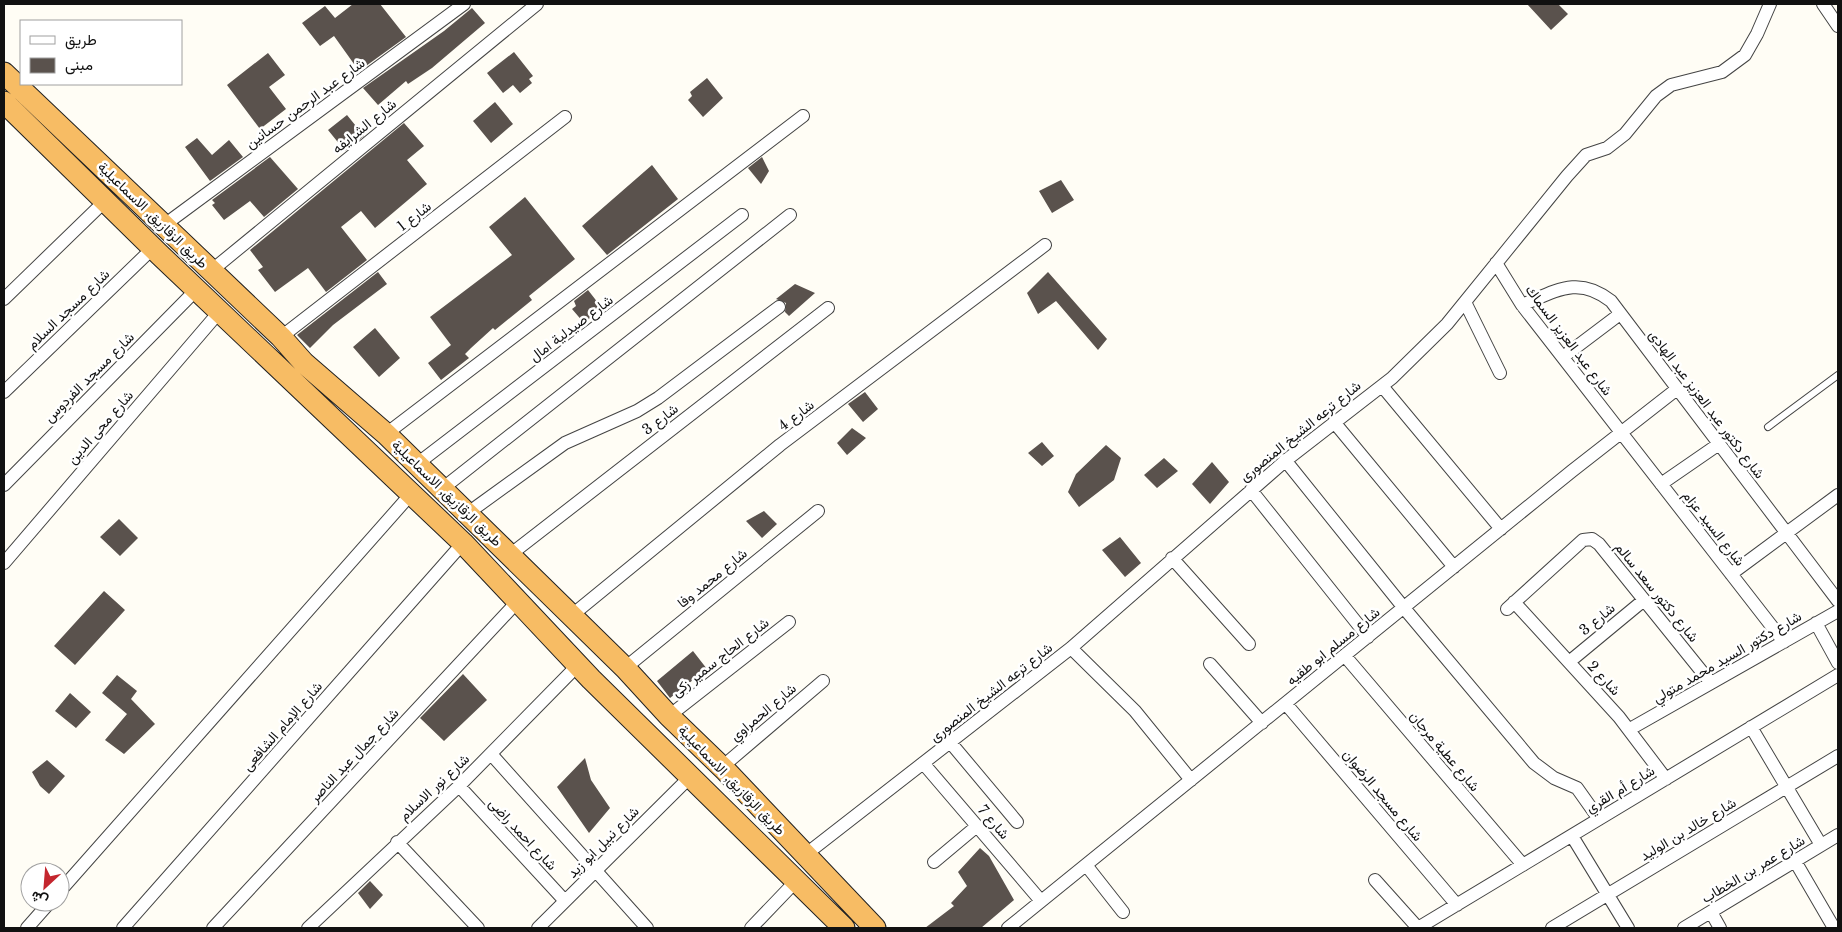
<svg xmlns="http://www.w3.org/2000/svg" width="1842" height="932" font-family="'Libre Baskerville',Vazirmatn,serif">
	<rect width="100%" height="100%" fill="#fffdf5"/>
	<path fill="#5a524d" d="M353 4H380L406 37 359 71 334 36 320 46 302 23 325 6 335 18Z
		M1527 4H1558L1568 14 1551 30Z
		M472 8 485 23 432 68 408 84 406 81 378 105 363 88 444 31Z
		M514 52 533 76 529 79 532 83 520 93 513 85 503 93 487 73Z
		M268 53 285 75 269 87 286 109 260 129 227 85Z
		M707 78 723 98 703 117 688 100 692 96 690 92Z
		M495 102 513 124 491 143 473 121Z
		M347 115 364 136 345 151 328 130Z
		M404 123 424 146 407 160 427 184 375 228 361 211 341 227 367 260 326 292 308 268 275 292 258 270 263 267 250 250Z
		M197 138 212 155 229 140 243 157 210 181 185 147Z
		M270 157 298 189 264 217 250 201 224 220 212 205 215 203 212 200Z
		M762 157 769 171 761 184 748 168Z
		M652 165 678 199 607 255 582 226Z
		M1061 180 1074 200 1052 213 1039 191Z
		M525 197 575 259 529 296 532 300 495 330 493 328 471 348 465 354 469 358 441 380 428 363 451 345 430 317 512 255 489 227Z
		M378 272 387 284 333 325 310 348 297 335Z
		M1048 272 1107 339 1098 350 1056 301 1038 314 1027 293Z
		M795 284 815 293 789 316 785 312 786 303 776 299Z
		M588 290 602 308 584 323 572 309 576 306 574 301Z
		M375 328 400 358 379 377 353 347Z
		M865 392 878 409 863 422 848 404Z
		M852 428 866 438 847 455 837 443Z
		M1042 442 1054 456 1042 466 1028 453Z
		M1106 445 1121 458 1114 480 1079 507 1068 492 1076 474Z
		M1164 458 1178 471 1157 488 1144 475Z
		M1212 462 1229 482 1210 504 1192 484Z
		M764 511 777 524 762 538 746 521Z
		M119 519 138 538 120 556 100 537Z
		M1120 537 1141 563 1125 577 1102 550Z
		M104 591 125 610 75 665 54 646Z
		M693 651 707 669 670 698 657 681Z
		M463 674 487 700 444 741 420 718Z
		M117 675 137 691 131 699 155 724 124 754 105 740 127 714 102 693Z
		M70 693 91 712 76 728 55 711Z
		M585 758 591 780 610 808 589 833 557 787Z
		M47 760 65 776 49 794 40 786 32 772Z
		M980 848 989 856 1014 900 981 928H925L954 906 951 903 967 886 958 872Z
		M370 881 383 895 370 909 358 893Z"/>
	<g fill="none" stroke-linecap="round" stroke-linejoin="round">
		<defs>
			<path id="service" d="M1768 427 1838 375"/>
			<path id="minor" d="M1823 4 1838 26
				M163 226 464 4
				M1496 263 1522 305 1784 642
				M211 271 537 4
				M4 299 105 201
				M1465 302 1500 373
				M1522 305C1556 291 1578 275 1611 301L1838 601
				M281 337 565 117
				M1563 357 1620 314
				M1382 386 1501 529
				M4 392 153 248
				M1334 422 1454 567
				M386 434 803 116
				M1285 460 1404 608 1534 763 1554 778 1577 788 1599 819
				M417 464 742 215
				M1661 484 1719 444
				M4 485 197 289
				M442 489 790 215
				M1251 490 1368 637
				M468 513 565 443 637 411 658 398 779 307
				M511 554 828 308
				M1172 558 1249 644
				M4 563 220 311
				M1731 574 1838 495
				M1514 602 1619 717 1666 779
				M1507 609 1583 540 1592 539 1599 544 1711 683
				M571 616 780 445 1045 245
				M1816 623 1838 663
				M1071 648 1135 711 1191 780
				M1345 656 1523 865
				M1569 662 1644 600
				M1210 664 1262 723
				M625 668 818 511
				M1286 704 1457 905
				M669 716 789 622
				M1751 727 1821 845
				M1630 729 1838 611
				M950 742 1017 822
				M491 754 647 928
				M923 763 1041 901
				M722 767 823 681
				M459 786 565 901
				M1572 836 1628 928
				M397 842 478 928
				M805 855 1071 648 1285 461 1392 378 1447 324 1567 176 1586 155 1607 148 1625 134 1656 96 1671 85 1722 72 1745 55 1757 34 1770 4
				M1795 861 1834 928
				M934 862 977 826
				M1086 865 1123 912
				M1375 880 1418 928
				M60 891 411 494
				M1711 912 1720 928
				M27 928 50 902
				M123 928 463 543
				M213 928 517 602
				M308 928 459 786 578 665
				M538 928 690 777
				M751 928 797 880
				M1008 928 1572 471 1677 389
				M1418 928 1838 675
				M1552 928 1838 756
				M1684 928 1838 835"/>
			<path id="trunk" d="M4 73 281 337 304 363 386 434 625 668 669 716 726 771 875 928
				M4 102 160 255 463 543 591 679 844 928"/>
		</defs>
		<use href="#service" stroke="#444" stroke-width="8"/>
		<use href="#minor" stroke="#444" stroke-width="14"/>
		<use href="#trunk" stroke="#222" stroke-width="23"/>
		<use href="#service" stroke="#fff" stroke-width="6"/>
		<use href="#minor" stroke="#fff" stroke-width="12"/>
		<use href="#trunk" stroke="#f7bc64" stroke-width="21"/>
	</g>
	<g text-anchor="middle" stroke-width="5" stroke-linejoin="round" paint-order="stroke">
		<g font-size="14" fill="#111" stroke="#fff">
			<text transform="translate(305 103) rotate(-36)" y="5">شارع عبد الرحمن حسانين</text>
			<text transform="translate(364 126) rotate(-39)" y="5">شارع الشرايفه</text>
			<text transform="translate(153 215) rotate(44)" y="5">طريق الزقازيق, الاسماعيلية</text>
			<text transform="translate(414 216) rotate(-38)" y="5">شارع 1</text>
			<text transform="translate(68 309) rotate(-44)" y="5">شارع مسجد السلام</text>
			<text transform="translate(571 328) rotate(-37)" y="5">شارع صيدلية امال</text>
			<text transform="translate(1569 340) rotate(53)" y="5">شارع عبد العزيز السماك</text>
			<text transform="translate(89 377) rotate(-45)" y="5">شارع مسجد الفردوس</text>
			<text transform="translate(1707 404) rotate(53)" y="5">شارع دكتور عبد العزيز عبد الهادى</text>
			<text transform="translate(796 415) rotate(-37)" y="5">شارع 4</text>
			<text transform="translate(660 419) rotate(-38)" y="5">شارع 3</text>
			<text transform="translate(100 427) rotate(-49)" y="5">شارع محى الدين</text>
			<text transform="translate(1300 431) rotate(-39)" y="5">شارع ترعه الشيخ المنصورى</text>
			<text transform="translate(447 493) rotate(44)" y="5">طريق الزقازيق, الاسماعيلية</text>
			<text transform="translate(1714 528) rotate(52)" y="5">شارع السيد عزام</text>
			<text transform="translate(712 578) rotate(-39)" y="5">شارع محمد وفا</text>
			<text transform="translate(1657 592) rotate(51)" y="5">شارع دكتور سعد سالم</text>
			<text transform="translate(1597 619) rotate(-40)" y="5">شارع 3</text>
			<text transform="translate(1333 646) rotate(-39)" y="5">شارع مسلم ابو طقيه</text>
			<text transform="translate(720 657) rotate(-38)" y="5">شارع الحاج سمير زكى</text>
			<text transform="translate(1727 657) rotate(-30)" y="5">شارع دكتور السيد محمد متولي</text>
			<text transform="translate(1604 678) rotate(47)" y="5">شارع 2</text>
			<text transform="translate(991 692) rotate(-38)" y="5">شارع ترعه الشيخ المنصورى</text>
			<text transform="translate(763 712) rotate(-40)" y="5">شارع الحمراوي</text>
			<text transform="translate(282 726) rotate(-49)" y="5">شارع الإمام الشافعى</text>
			<text transform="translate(1445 751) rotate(50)" y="5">شارع عطية مرجان</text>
			<text transform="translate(354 755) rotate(-47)" y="5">شارع جمال عبد الناصر</text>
			<text transform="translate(732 780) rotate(46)" y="5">طريق الزقازيق, الاسماعيلية</text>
			<text transform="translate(434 787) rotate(-43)" y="5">شارع نور الاسلام</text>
			<text transform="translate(1620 789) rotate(-31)" y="5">شارع أم القري</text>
			<text transform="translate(1383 795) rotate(50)" y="5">شارع مسجد الرضوان</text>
			<text transform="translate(994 822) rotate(49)" y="5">شارع 7</text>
			<text transform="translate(1688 829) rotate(-31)" y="5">شارع خالد بن الوليد</text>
			<text transform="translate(523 834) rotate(47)" y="5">شارع احمد راضى</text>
			<text transform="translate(603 842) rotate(-45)" y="5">شارع نبيل ابو زيد</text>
			<text transform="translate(1753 869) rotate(-31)" y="5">شارع عمر بن الخطاب</text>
		</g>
	</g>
	<rect width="1842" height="932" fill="none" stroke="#111111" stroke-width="10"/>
	<rect x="20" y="20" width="162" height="65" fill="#ffffff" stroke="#a0a0a0"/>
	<rect x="30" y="36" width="25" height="8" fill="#ffffff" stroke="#a0a0a0"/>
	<text x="65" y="45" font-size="15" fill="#111111">طريق</text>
	<rect x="30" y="58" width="25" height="15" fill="#5a524d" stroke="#a0a0a0"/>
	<text x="65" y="70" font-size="15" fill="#111111">مبنى</text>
	<g transform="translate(45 887) rotate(206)"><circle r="24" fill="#ffffff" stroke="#a0a0a0"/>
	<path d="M0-4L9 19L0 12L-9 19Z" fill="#c4262e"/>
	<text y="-8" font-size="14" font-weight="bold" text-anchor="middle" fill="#111111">ش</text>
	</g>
</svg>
